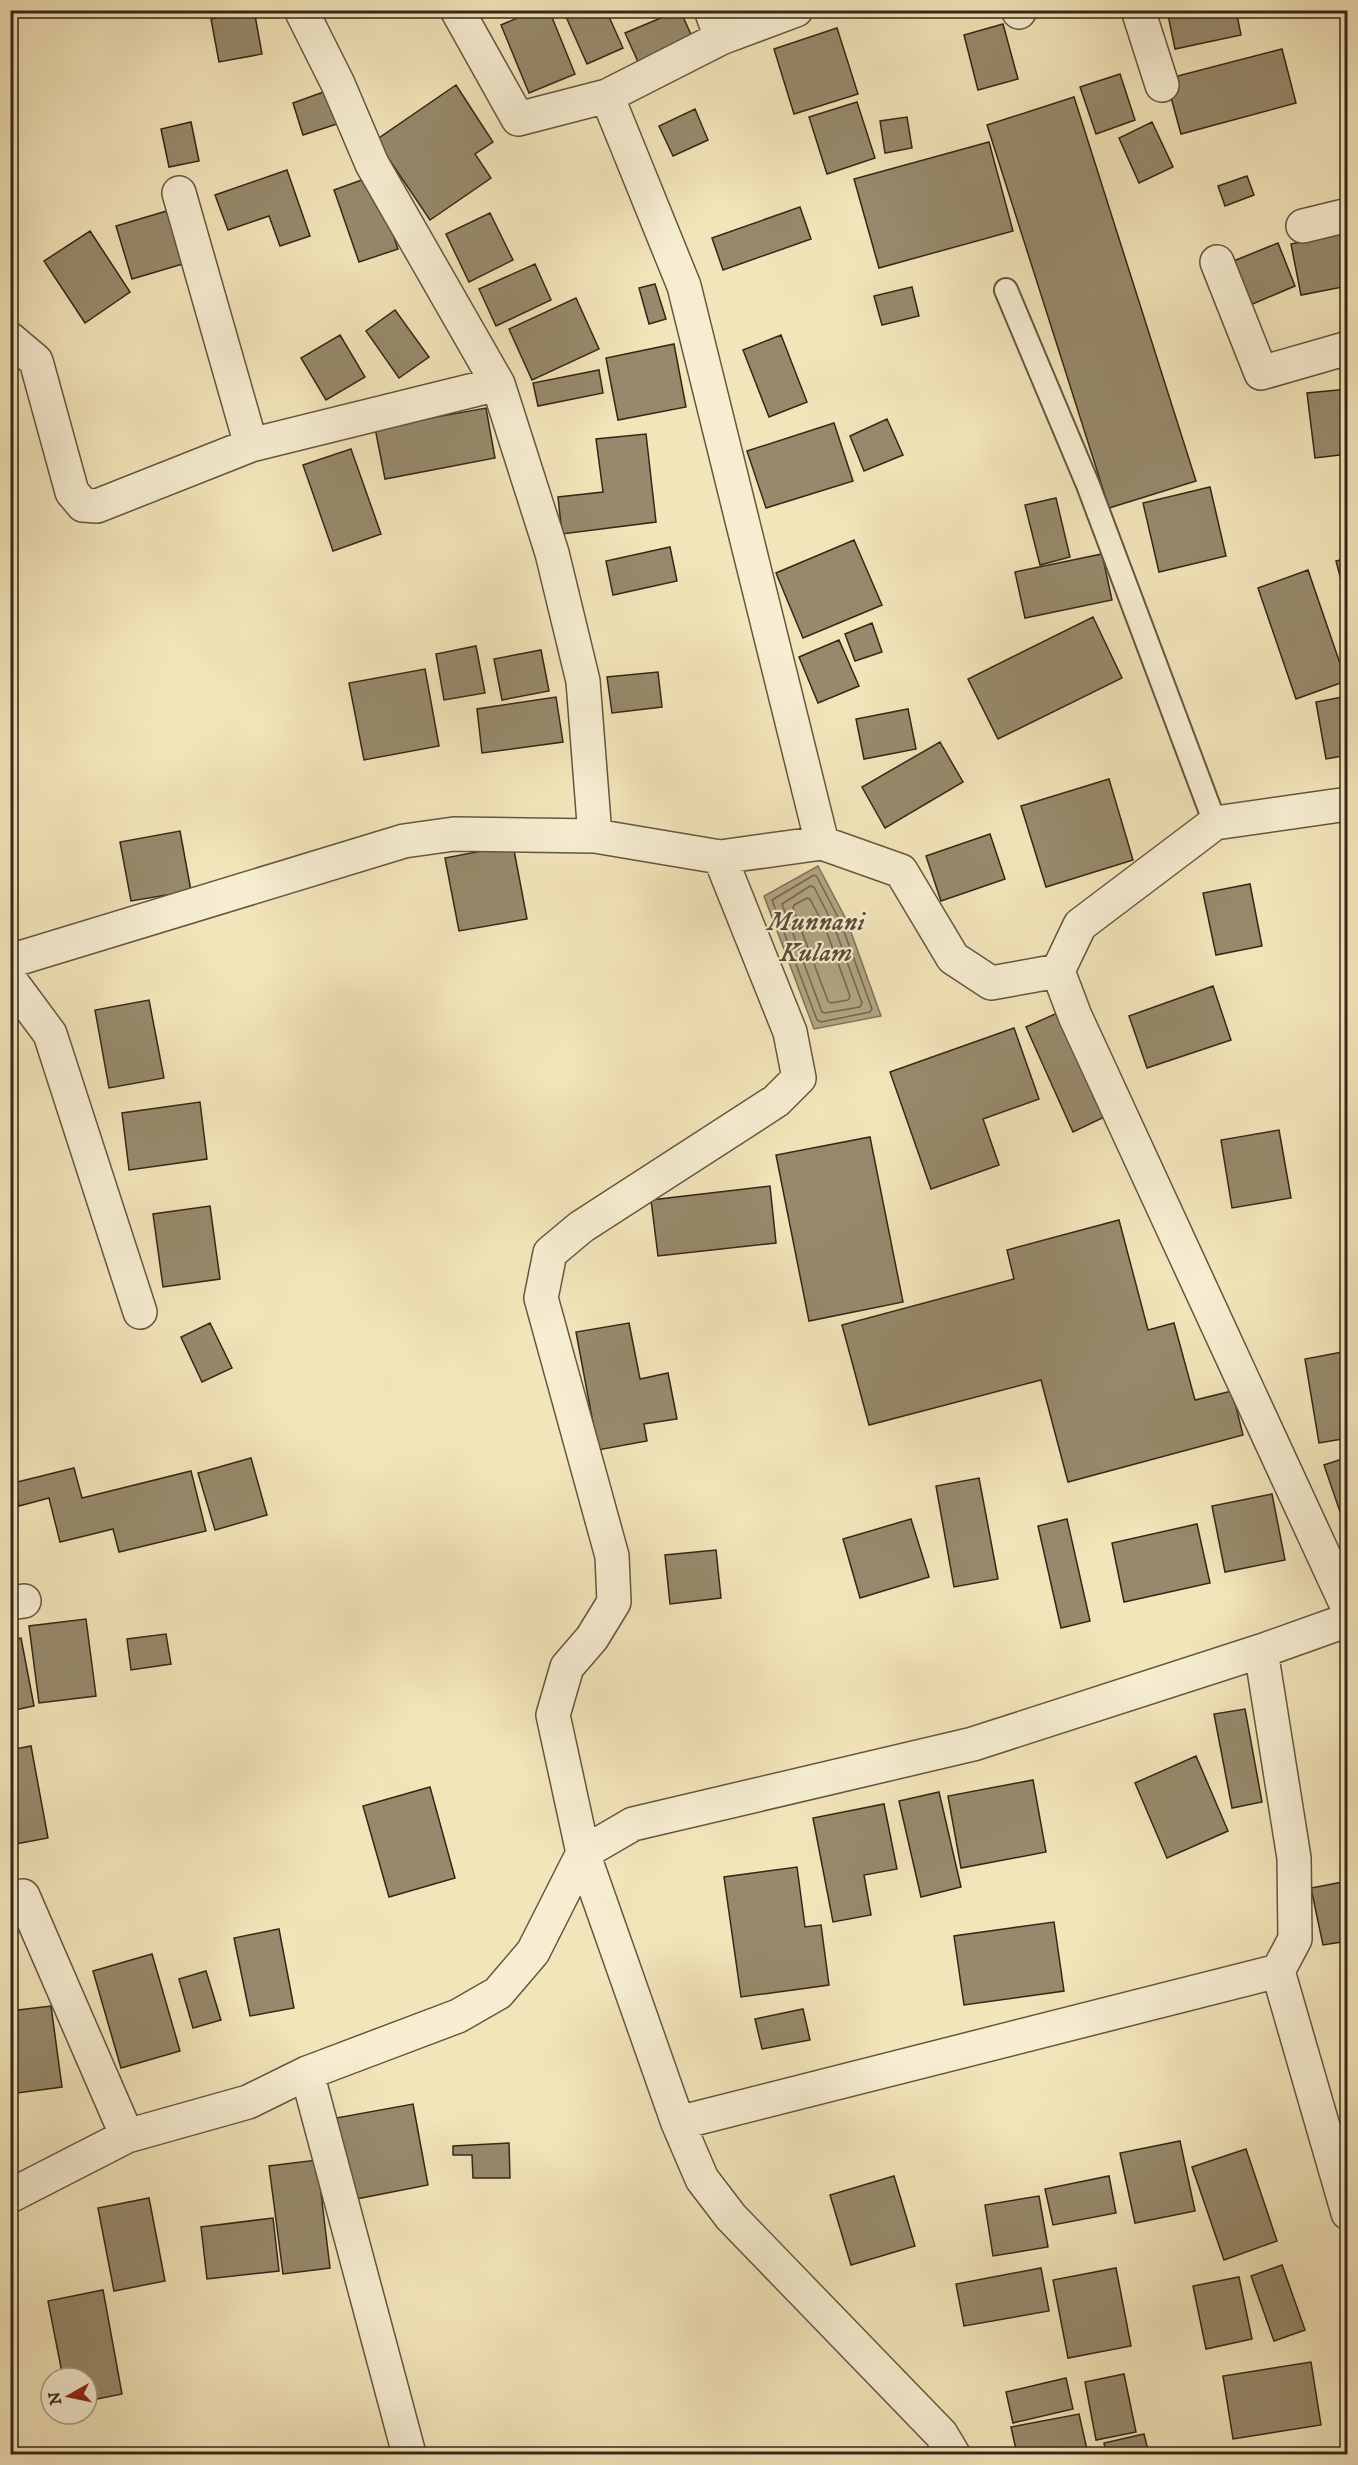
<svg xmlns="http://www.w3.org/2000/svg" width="1358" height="2465" font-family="'IM FELL DW Pica',serif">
	<rect width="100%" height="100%" fill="#f3e5ba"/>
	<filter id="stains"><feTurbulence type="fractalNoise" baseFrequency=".00333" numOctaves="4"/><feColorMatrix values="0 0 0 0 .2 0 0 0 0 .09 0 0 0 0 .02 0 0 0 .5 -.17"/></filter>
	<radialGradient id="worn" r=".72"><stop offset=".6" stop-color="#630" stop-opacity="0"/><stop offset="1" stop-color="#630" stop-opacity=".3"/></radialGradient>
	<path fill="#b2a483" stroke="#807258" stroke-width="1.5" d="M818 866 847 921 881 1016 814 1029 764 896Z"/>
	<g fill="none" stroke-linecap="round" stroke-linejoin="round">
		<path stroke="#73664d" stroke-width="1.5" d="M814 875 817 877 841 923 872 1009 870 1012 821 1022 817 1020 772 900Z
			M810 886 814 887 834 926 862 1003 860 1007 825 1013 822 1012 782 904Z
			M807 898 810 899 826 930 850 996 848 1000 831 1003 828 1001 793 908 794 905Z"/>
	</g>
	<path fill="#978a6c" stroke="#342717" stroke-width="1.5" d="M254 10 262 54 219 62 211 19Z
		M536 10H549L575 74 529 93 501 25Z
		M563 10H606L623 48 587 64Z
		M680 10 693 39 639 64 625 33Z
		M1167 10H1236L1241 35 1175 49Z
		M1003 24 1018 79 978 90 964 35Z
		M837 28 858 94 794 114 774 49Z
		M1282 49 1296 103 1181 134 1166 79Z
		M1120 74 1135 120 1096 134 1080 87Z
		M456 85 493 142 475 154 491 178 430 220 376 140Z
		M329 90 340 123 303 135 293 103Z
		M1074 97 1196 481 1109 508 987 125Z
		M857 102 875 158 827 174 809 117Z
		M695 109 708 140 673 156 659 126Z
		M907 117 912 148 885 153 880 121Z
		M191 122 199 161 169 167 161 129Z
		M1152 122 1173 167 1139 183 1119 138Z
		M989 142 1013 231 879 268 854 179Z
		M287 170 310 236 280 246 269 216 228 230 215 195Z
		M373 176 398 249 359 262 334 190Z
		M1247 176 1254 195 1225 206 1218 186Z
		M800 207 811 239 723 270 712 238Z
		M170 210 186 263 132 279 116 226Z
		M490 213 513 260 469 282 446 234Z
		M90 231 130 292 85 323 44 261Z
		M1348 232V286L1301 295 1291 244Z
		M1278 243 1295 286 1248 306 1231 262Z
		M535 264 551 300 496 326 479 289Z
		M655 284 666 319 649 324 639 288Z
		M912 287 919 316 882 325 874 296Z
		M576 298 599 349 532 380 509 329Z
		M395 310 429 357 399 378 366 331Z
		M340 335 365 377 326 400 301 358Z
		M781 335 807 402 769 417 743 350Z
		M674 344 686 407 618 420 606 358Z
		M599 370 603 393 538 406 533 383Z
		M1348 389V454L1315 458 1307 393Z
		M486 408 495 458 385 479 375 428Z
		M887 419 903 455 864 471 850 436Z
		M834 423 853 481 766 508 747 451Z
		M646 434 656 522 562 534 558 497 603 492 596 439Z
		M351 449 381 534 333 551 303 465Z
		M1210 487 1226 556 1159 572 1143 503Z
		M1056 498 1070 557 1040 565 1025 505Z
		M854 540 882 605 803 638 776 573Z
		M670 547 677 581 613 595 606 561Z
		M1102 554 1112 600 1025 618 1015 572Z
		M1348 558V606L1336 561Z
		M1308 570 1346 681 1296 699 1258 588Z
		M1093 617 1122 678 998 739 968 679Z
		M872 623 882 652 855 661 845 634Z
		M839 640 859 686 818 703 799 657Z
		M476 646 485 693 444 700 436 654Z
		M541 650 549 691 502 700 494 659Z
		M425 669 439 746 364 760 349 683Z
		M658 672 662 707 612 713 607 677Z
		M1348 696V755L1326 759 1316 702Z
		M556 697 563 742 482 753 477 709Z
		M908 709 916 749 864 759 856 719Z
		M940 742 963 782 885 828 862 787Z
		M1109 779 1133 860 1046 887 1021 806Z
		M180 831 191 891 131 901 120 842Z
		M990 834 1005 879 941 901 926 856Z
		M513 845 527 919 459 931 445 858Z
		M1250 884 1262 946 1216 955 1203 893Z
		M1213 986 1231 1040 1147 1068 1129 1016Z
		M149 1000 164 1078 109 1088 95 1010Z
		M1071 1007 1117 1111 1073 1132 1026 1027Z
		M1014 1028 1039 1099 983 1119 999 1165 931 1189 890 1072Z
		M200 1102 207 1159 129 1170 122 1113Z
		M1279 1130 1291 1198 1232 1208 1221 1140Z
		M870 1137 903 1302 809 1321 776 1155Z
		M770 1186 776 1243 658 1256 651 1200Z
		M210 1206 220 1279 163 1287 153 1214Z
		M1119 1220 1148 1330 1174 1323 1195 1400 1232 1391 1243 1435 1068 1482 1041 1380 869 1425 842 1325 1014 1279 1007 1250Z
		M210 1323 232 1368 202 1382 181 1337Z
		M629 1323 640 1379 668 1373 677 1419 644 1424 647 1441 598 1450 576 1332Z
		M1348 1351V1438L1319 1443 1305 1359Z
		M1348 1457V1532H1347L1324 1465Z
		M251 1458 267 1515 215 1530 198 1473Z
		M74 1468 82 1498 191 1471 206 1531 119 1552 113 1529 60 1542 49 1498 19 1506 13 1483Z
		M979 1478 998 1579 954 1587 936 1486Z
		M1272 1494 1285 1560 1225 1572 1212 1506Z
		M911 1519 929 1577 860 1598 843 1539Z
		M1067 1519 1090 1621 1061 1628 1038 1526Z
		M1197 1524 1210 1583 1124 1602 1112 1543Z
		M716 1550 721 1598 670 1604 665 1555Z
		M86 1619 96 1696 39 1703 29 1626Z
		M166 1634 171 1664 131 1670 127 1639Z
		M21 1638 34 1706 10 1711V1640Z
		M1245 1709 1262 1802 1232 1808 1214 1714Z
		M31 1746 48 1838 10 1845V1750Z
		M1196 1756 1228 1831 1167 1858 1135 1783Z
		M1033 1780 1046 1852 961 1868 948 1796Z
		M430 1787 455 1878 389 1897 363 1806Z
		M939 1792 961 1887 921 1897 899 1801Z
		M884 1804 897 1869 864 1875 871 1915 833 1922 813 1818Z
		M797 1867 805 1927 821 1925 829 1985 741 1997 724 1877Z
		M1348 1881V1941L1323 1945 1311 1888Z
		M1054 1922 1064 1991 964 2005 954 1936Z
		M279 1929 294 2008 250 2016 234 1938Z
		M152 1954 180 2051 121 2068 93 1971Z
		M206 1971 221 2020 193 2028 179 1979Z
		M51 2006 62 2087 10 2094V2011Z
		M803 2009 810 2040 762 2049 755 2019Z
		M413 2104 428 2185 351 2200 336 2118Z
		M1180 2141 1195 2211 1135 2223 1120 2153Z
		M509 2143 510 2178H473L472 2155H453V2146Z
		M1246 2149 1277 2241 1224 2260 1192 2167Z
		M317 2160 330 2268 283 2274 269 2166Z
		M894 2176 915 2246 851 2265 830 2195Z
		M1109 2176 1116 2213 1053 2225 1045 2189Z
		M1039 2196 1048 2247 993 2256 985 2205Z
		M149 2198 165 2281 114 2291 98 2208Z
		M273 2218 279 2271 207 2279 201 2227Z
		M1282 2265 1305 2330 1274 2341 1251 2276Z
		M1041 2268 1049 2311 964 2326 956 2284Z
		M1116 2268 1131 2346 1068 2358 1053 2280Z
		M1239 2277 1252 2339 1206 2349 1193 2286Z
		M103 2290 122 2394 87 2401V2378H63L48 2301Z
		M1311 2362 1321 2425 1233 2439 1223 2376Z
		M1124 2374 1136 2432 1096 2440 1085 2382Z
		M1066 2378 1073 2409 1013 2423 1006 2392Z
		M1079 2414 1088 2454H1017L1011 2427Z
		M1144 2434 1149 2454H1106L1104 2443Z"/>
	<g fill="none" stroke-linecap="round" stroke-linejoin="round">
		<defs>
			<path id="lane" d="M1006 290 1088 485 1215 823"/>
			<path id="street" d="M301 10 338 84 372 164 498 384
				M457 10 518 119 607 96
				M711 10 721 38
				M796 10 721 38 607 96 684 286 822 843
				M1018 10 1019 12
				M1138 10 1162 85
				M179 193 251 445
				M1303 226 1348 215
				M1217 262 1261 373 1348 348
				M10 339 36 361 72 492 83 505 97 506 251 445 498 384 552 553 583 681 595 836 720 857 822 843 901 871 953 958 991 983 1058 971
				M1348 804 1215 823 1080 925 1058 971 1075 1016 1348 1608
				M720 857 790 1032 799 1078 776 1101 581 1227 550 1253 541 1298 612 1556 614 1602 592 1638 567 1667 553 1715 583 1853 678 2123 702 2179 731 2217 941 2434 953 2454
				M10 961 404 841 454 834 595 836
				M10 980 50 1034 140 1312
				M10 1603 24 1601
				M23 1896 127 2136
				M1278 1971 1348 2213
				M307 2073 409 2454
				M678 2123 1278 1971 1295 1939 1294 1858 1261 1651
				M10 2196 127 2136 248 2102 307 2073 458 2016 498 1993 533 1952 583 1853 633 1824 973 1744 1261 1651 1348 1620"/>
		</defs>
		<use href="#lane" stroke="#645640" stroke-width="26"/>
		<use href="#street" stroke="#645640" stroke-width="36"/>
		<use href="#lane" stroke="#f7eed2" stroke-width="22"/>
		<use href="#street" stroke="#f7eed2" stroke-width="33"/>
	</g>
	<g text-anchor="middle" stroke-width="4.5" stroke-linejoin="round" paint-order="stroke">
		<g font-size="27" font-style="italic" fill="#5a4c37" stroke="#f7eed2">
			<text x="816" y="930">Munnani<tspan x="816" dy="31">Kulam</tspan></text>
		</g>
	</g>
	<rect width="1358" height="2465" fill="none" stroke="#f3e5ba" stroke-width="36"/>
	<rect x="12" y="12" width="1334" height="2441" fill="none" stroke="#342717" stroke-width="3"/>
	<rect x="18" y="18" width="1322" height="2429" fill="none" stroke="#342717" stroke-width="1.5"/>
	<g transform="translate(69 2396) rotate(261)"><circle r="28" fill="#f7eed2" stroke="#a99e87" stroke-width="1.5"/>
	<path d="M0-4.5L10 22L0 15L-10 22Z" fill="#8f2418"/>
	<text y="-9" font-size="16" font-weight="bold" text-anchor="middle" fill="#342717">N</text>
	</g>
	<rect width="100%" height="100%" filter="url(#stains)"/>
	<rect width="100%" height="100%" fill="url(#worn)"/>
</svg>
